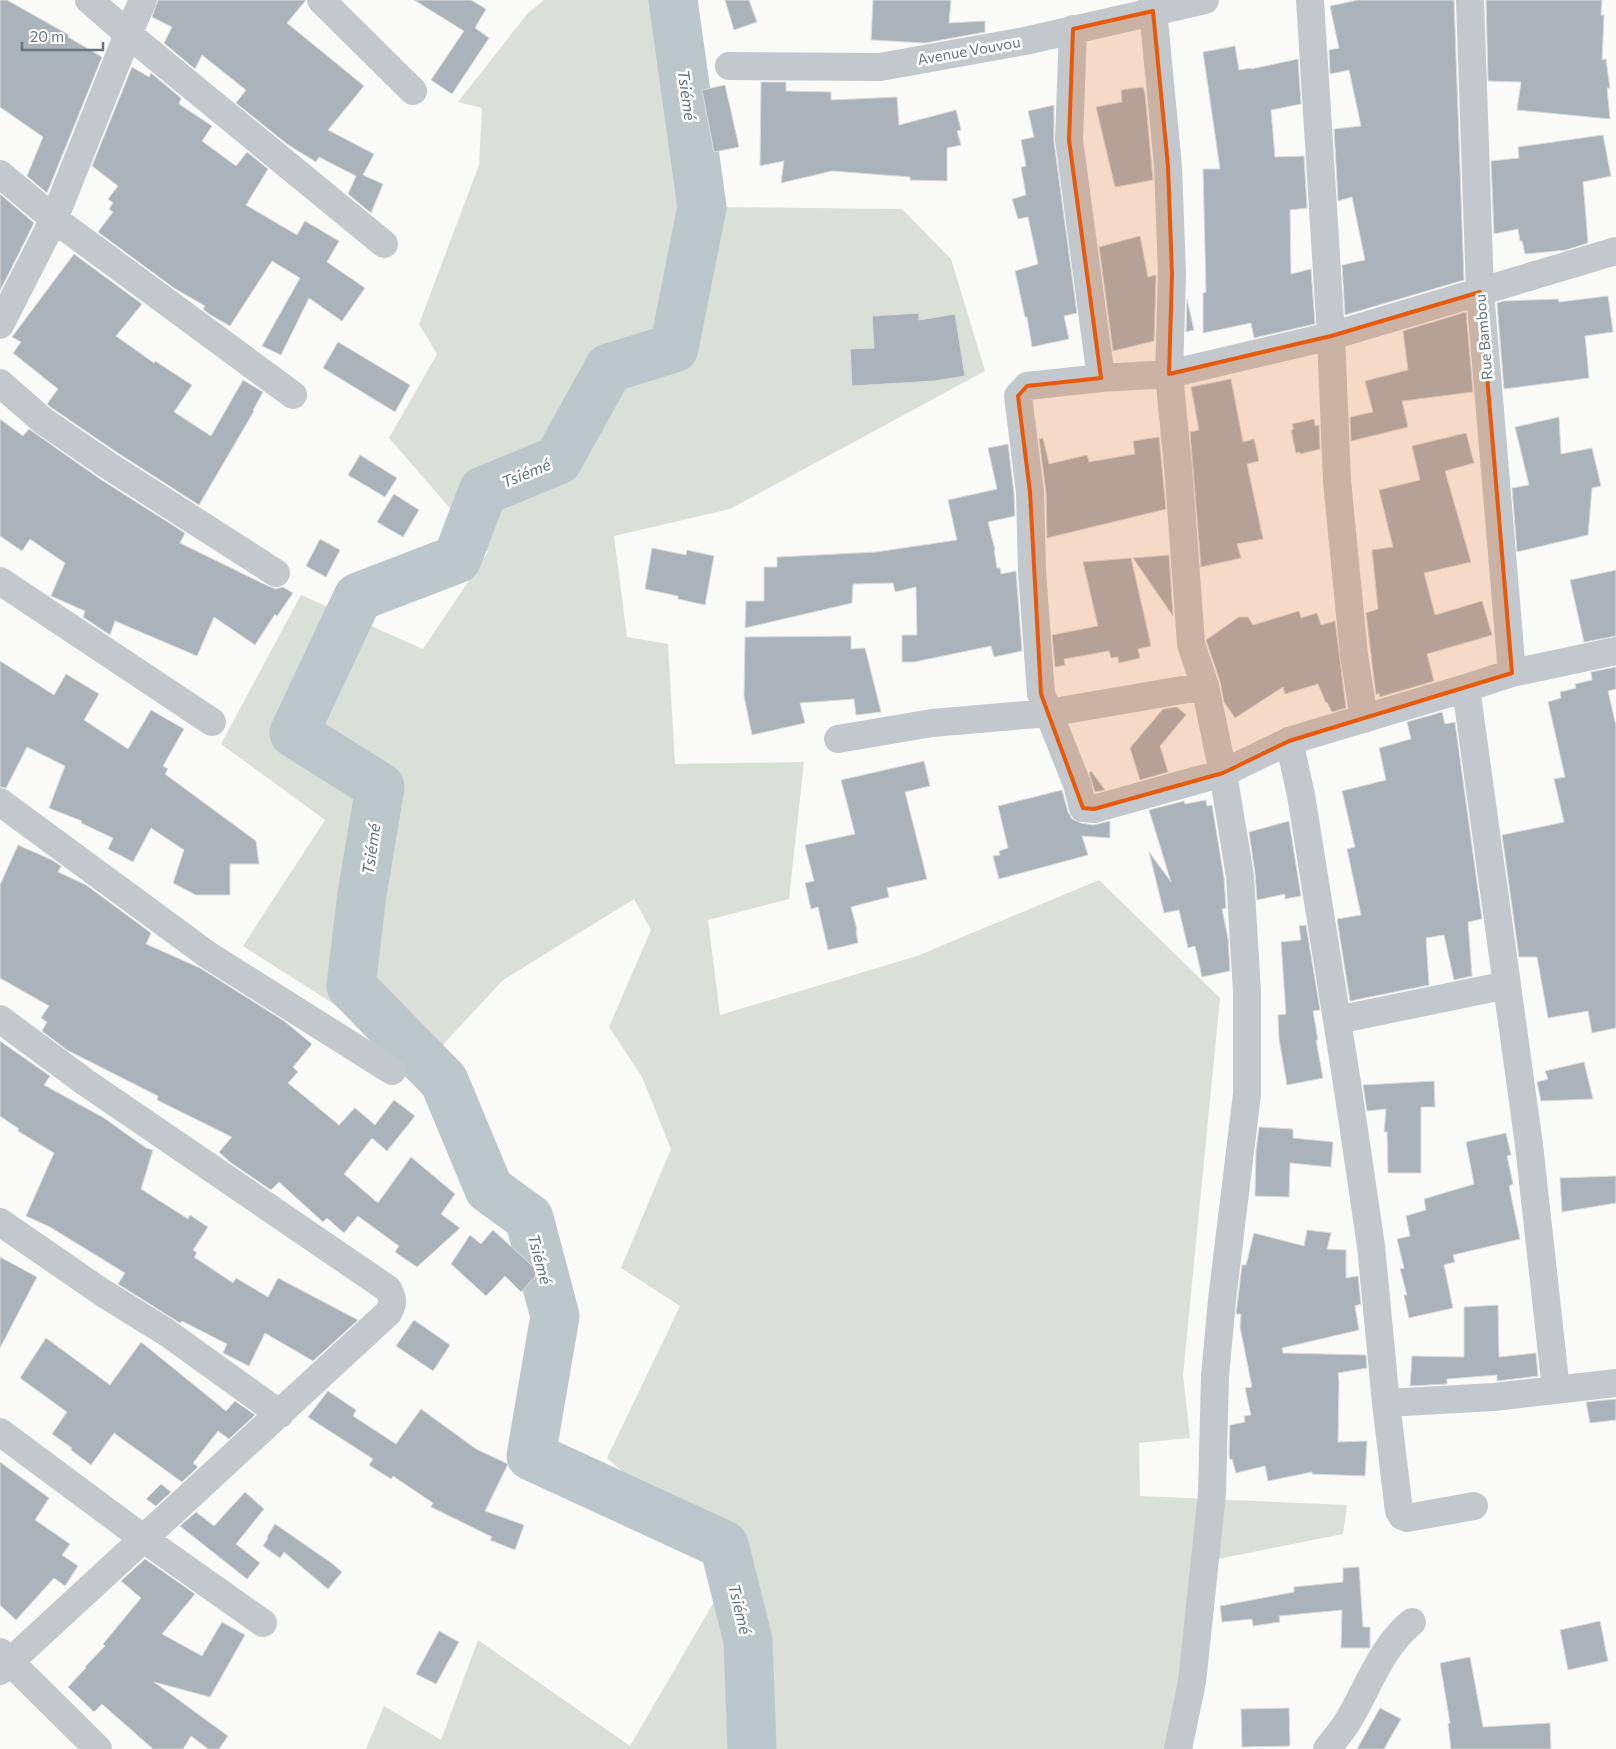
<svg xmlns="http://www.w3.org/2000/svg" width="1616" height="1749" font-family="Commissioner,sans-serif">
	<rect width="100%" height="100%" fill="#fafaf8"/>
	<path fill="#dadfd7" d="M544 0H673L702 207 902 209 951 259 985 371 730 509 614 536 627 637 668 644 675 764 804 762 789 899 708 920 720 1015 917 956 1099 880 1220 998 1183 1375 1190 1438 1139 1443 1140 1496 1347 1505 1343 1534 1193 1564 1188 1693 1169 1749H366L384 1706 441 1740 478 1640 630 1746 732 1571 672 1515 607 1458 680 1306 621 1268 671 1149 642 1077 609 1027 651 930 634 899 503 980 426 1063 243 946 325 820 221 744 301 595 423 649 488 552 389 438 437 354 419 324 479 165 482 108 458 102 527 14Z"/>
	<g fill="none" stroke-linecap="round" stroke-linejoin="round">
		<path stroke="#bbc7cb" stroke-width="49" d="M673 0 702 207 674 348 609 368 558 460 483 491 457 559 358 597 294 733 380 787 362 894 351 986 444 1081 489 1189 529 1218 555 1316 531 1456 724 1545 748 1640 752 1749"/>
	</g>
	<path fill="#aab3b9" stroke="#dcdcda" d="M0 0H7L69 35 68 37 102 57 47 193 27 176 43 137 0 107Z
		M158 0H306L287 23 364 86 328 130 374 154 363 175 383 184 371 213 348 194 356 176 319 157 316 162 287 144 236 103 246 90 202 55 195 69 164 43 172 27 152 17Z
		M414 0H471L486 9 475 28 489 38 452 94 431 80 464 31Z
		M725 0H749L757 22 734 30Z
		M873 0H951L949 23 985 21V32L925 43 871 40Z
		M1358 0H1454L1464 280 1345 315 1342 265 1365 260 1352 197 1338 201 1334 129 1361 126 1349 70 1330 74 1329 50 1339 48 1330 6Z
		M1486 0H1602L1601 15H1604L1602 60 1606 59 1610 88H1607L1610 119 1517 110 1521 82 1488 81Z
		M1235 46 1239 70 1251 68V69L1298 59 1301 104 1271 110 1275 157 1304 156 1307 208 1290 210 1291 274 1311 269 1315 324 1254 338 1251 323 1203 333V293L1206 292 1203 169H1220L1203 52Z
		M132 67 149 77 151 73 181 98 179 104 212 126 202 141 236 166 247 152 268 169 246 205 297 235 305 221 339 241 327 262 365 288 342 321 309 298 281 355 262 346 300 278 272 261 230 326 209 314 203 309 205 306 174 288 98 232 113 212 109 209 113 203 108 199 118 186 92 166Z
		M761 82H786V91L831 92V100L897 97 899 125 956 110 961 130 957 131 961 145 947 148V181L910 180V177L832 171 781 183 784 161 760 166Z
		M725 85 739 147 714 152 702 90Z
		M1143 87 1145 94 1153 180 1115 187 1096 107 1122 102 1121 90Z
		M1054 105V142L1077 313 1064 316 1069 339 1032 347 1027 317H1025L1015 271 1038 264 1028 217 1018 219 1012 199 1026 195 1021 167 1026 166 1021 140 1034 137 1028 111Z
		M1603 135 1611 176 1583 182 1588 243 1566 250 1525 254 1522 241H1520L1518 229 1494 234 1491 161 1519 158 1518 147Z
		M0 194 34 223 0 291Z
		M1140 236 1148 277 1156 275V277L1154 341 1113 351 1099 247Z
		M74 254 142 304 116 336 154 363 155 361 192 385 174 412 211 436 243 380 263 392 253 410 254 411 199 505 118 453 52 408 47 404 58 389 13 353 21 342 12 337Z
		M1608 296 1613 332 1585 336 1589 378 1504 389 1497 303 1504 301 1558 299 1559 302Z
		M1187 299 1194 330 1186 332Z
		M1466 312 1473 392 1402 401 1408 427 1351 441 1350 417 1373 412 1365 381 1408 370 1403 331Z
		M919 313V320L955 314 965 376 935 381 852 386 850 349 874 348 872 316Z
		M338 342 410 385 395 412 323 368Z
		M1231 379 1243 442 1254 439 1259 461 1247 464 1263 539 1237 544 1241 558 1201 567 1190 432 1199 430 1191 387Z
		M1559 417 1561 454 1592 448 1601 486 1592 488 1588 535 1517 552 1512 488 1529 485 1515 427Z
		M0 419 23 436 29 429 100 479 185 533 180 543 268 586 276 589 283 587 293 593 277 616 275 614 255 645 214 617 197 656 115 621 110 635 83 617 85 611 51 596 65 563 30 539 22 551 0 536Z
		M1314 419 1315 426 1319 425 1320 449 1300 454V452L1296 453 1291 430 1294 429 1292 424Z
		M1466 433 1474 463 1445 471 1471 562 1424 573 1435 615 1482 601 1492 635 1427 654 1434 681 1380 697 1379 693 1376 695 1366 613 1378 609 1372 550 1393 547 1379 490 1420 480 1412 446Z
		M1159 437 1166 509 1047 538 1046 492 1039 439 1043 438 1049 464 1087 455 1089 462 1135 454 1133 441Z
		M1008 444 1014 493 1015 516 988 522 995 550H994L997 568H1000L1001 574 1016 571 1022 651 994 657 991 646 914 662H902V635H917L916 587 895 592 893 583 853 584 852 603 745 628 746 601H764V567H777V557L876 552 957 540 948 500 997 489 988 448Z
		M360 455 397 478 385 497 348 475Z
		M394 494 419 510 403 537 377 522Z
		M320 539 340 550 326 577 306 566Z
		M652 548 686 555 687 550 714 556 705 605 678 599V596L645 589Z
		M1169 555 1173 616 1133 558Z
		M1131 558 1151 646 1138 649 1140 658 1119 663 1118 657 1111 658 1109 651 1064 659 1065 665 1055 667 1052 635 1098 626 1083 562Z
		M1616 570V636L1584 642 1570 580Z
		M1299 611 1301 618 1317 613 1321 625 1335 621 1346 708 1332 712 1327 702 1326 703 1318 684 1285 694 1283 687 1235 718 1224 702 1220 681 1206 640 1239 617H1248L1253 625Z
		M851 636V649L865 648 881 712 856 715 854 699 800 703 805 723 752 735 744 696 745 637Z
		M0 661 54 695 66 674 99 694 84 720 128 749 151 710 184 729 163 766 168 769 165 774 256 841 259 864H230V895H196L173 883 184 850 151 828 133 862 108 849 113 838 81 823 82 821 49 808 65 766 27 747 6 788 0 787Z
		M1616 667V689L1608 691 1616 726V1028L1592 1033 1588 1011 1548 1018 1537 957H1519L1502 835 1564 822 1554 779 1565 777 1548 702 1561 698 1560 692 1576 688 1575 684 1592 680 1591 672Z
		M1177 707 1186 715 1160 746 1168 772 1140 780 1130 748 1163 709Z
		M1442 712 1445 724 1455 722 1482 919 1468 922 1472 976 1454 980 1444 935 1426 938 1429 985 1350 1001 1337 919 1361 915 1347 849 1355 847 1342 791 1386 780 1379 748 1411 739 1407 722Z
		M924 761 930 786 905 792 927 879 887 888 889 897 851 907 857 930 856 931 858 943 828 950 818 907 811 909 805 883 814 881 805 845 855 834 841 780Z
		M1091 771 1105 790 1095 792 1089 773Z
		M1062 790 1068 812 1072 819 1081 823 1093 825 1110 821V838L1082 836 1088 855 999 879 993 856 1000 855 999 851 1008 848 998 806Z
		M1206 800 1207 806 1212 805 1224 878 1226 908 1222 909 1228 938 1230 971 1202 977 1195 946 1188 948 1179 910 1164 913 1149 852 1171 882 1149 810 1184 801 1185 804Z
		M1289 821 1301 896 1285 899V894L1257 900 1255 873 1249 832Z
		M18 845 52 860 61 866 58 872 86 885 151 933 146 944 200 968 284 1021 312 1044 293 1067 298 1072 288 1083 339 1125 355 1108 375 1125 394 1100 415 1116 387 1151 372 1138 344 1174 378 1203 411 1157 455 1194 441 1214 460 1228 417 1267 395 1252 399 1246 358 1216 344 1233 327 1218 323 1222 279 1182 271 1190 230 1162 219 1152 232 1137 157 1100 158 1096 67 1050 42 1031 47 1022 41 1018 49 1006 0 978V885Z
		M1306 925 1320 1010 1313 1011 1318 1040H1316L1323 1078 1287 1085 1279 1039 1278 1015 1286 1014 1281 942 1301 940 1299 926Z
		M0 1041 50 1076 44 1085 104 1118 146 1148 153 1150 141 1189 188 1219 190 1215 208 1227 193 1250 197 1253 194 1257 233 1283 236 1278 268 1297 278 1278 358 1320 313 1361 265 1333 249 1366 223 1353 227 1344 182 1321 180 1323 118 1284 125 1273 50 1227 26 1216 54 1153 18 1131 19 1129 0 1116Z
		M1584 1062 1593 1099 1541 1101 1537 1082 1548 1079 1545 1071Z
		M1434 1081 1435 1107H1421V1173H1388L1387 1132H1384L1386 1109 1367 1111 1363 1085Z
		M1259 1127 1293 1129V1138L1333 1142 1331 1167 1290 1163 1289 1197 1255 1196 1256 1151Z
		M1506 1133 1511 1155 1507 1156 1513 1184 1509 1186 1520 1239 1453 1255 1455 1262 1444 1265 1453 1308 1409 1318 1404 1295H1407L1400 1269 1404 1268 1397 1239 1410 1236 1406 1216 1426 1210 1424 1199 1474 1184 1466 1142Z
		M1616 1176V1203L1562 1212 1560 1178Z
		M493 1230 539 1272 521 1292 505 1276 486 1296 451 1264 470 1235 481 1244Z
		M1307 1230 1331 1233 1327 1249 1346 1250V1278L1358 1276 1361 1304 1355 1306 1359 1330 1282 1348 1283 1353 1366 1355 1367 1368 1338 1373 1339 1381 1338 1442 1367 1441 1365 1476 1312 1474V1472L1268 1481 1265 1466 1236 1473 1232 1459 1230 1460 1229 1454 1230 1425 1245 1422 1244 1416 1251 1415 1245 1388 1252 1387 1240 1327 1241 1314H1236L1242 1265H1246L1254 1233 1304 1246Z
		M0 1257 37 1277 0 1348Z
		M1498 1305 1499 1357 1536 1353 1538 1376 1497 1381V1375L1447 1379V1384L1410 1386 1412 1356 1464 1357V1307Z
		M414 1320 450 1345 433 1371 396 1346Z
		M46 1338 110 1385 141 1342 226 1411 235 1401 255 1415 229 1439 218 1431 193 1463 198 1467 182 1482 114 1433 91 1465 71 1450 72 1448 52 1434 67 1412 20 1378Z
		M328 1391 356 1410 353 1416 396 1444 421 1409 476 1449 508 1464 485 1511 524 1525 515 1550 490 1540 492 1537 431 1507 433 1503 393 1476 391 1479 369 1465 373 1459 308 1417Z
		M1616 1399V1420L1590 1423 1586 1402Z
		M0 1462 49 1498 35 1520 70 1544 62 1555 78 1566 65 1586 54 1578 16 1620 0 1605Z
		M161 1484 171 1492 156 1506 146 1499Z
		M245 1492 264 1509 236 1544 260 1563 247 1579 180 1526 196 1512 214 1526Z
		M275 1524 330 1562 342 1572 328 1589 284 1552 280 1558 263 1546 268 1538 267 1537Z
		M145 1559 195 1594 162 1634 202 1656 222 1622 245 1635 210 1697 154 1682 228 1736 219 1749H208L191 1736 183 1749H153L102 1704 94 1712 68 1687 86 1668 85 1667 105 1646 103 1644 141 1598 121 1581Z
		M1359 1567 1363 1627H1370V1648H1341L1342 1610 1279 1616 1280 1622 1253 1626 1252 1619 1222 1622 1220 1606 1294 1592V1587L1343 1582V1568Z
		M1600 1621 1608 1661 1568 1670 1560 1630Z
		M439 1631 459 1642 436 1684 416 1674Z
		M1470 1657 1483 1727 1550 1723 1551 1749H1451L1448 1724 1450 1723 1440 1663Z
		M1289 1708 1290 1746 1242 1747 1241 1709Z
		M1380 1708 1401 1719 1384 1749H1357Z"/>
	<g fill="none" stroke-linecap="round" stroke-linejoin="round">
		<path stroke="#c3c8cc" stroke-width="28" d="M89 0 128 34 384 244
			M321 0 413 91
			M1152 0 1168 166 1172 274 1169 374 1179 478 1191 644 1205 686 1223 773 1240 876 1247 992V1094L1222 1300 1215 1376 1212 1493 1192 1682 1178 1749
			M1310 0 1331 336 1337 481 1354 655 1364 719
			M1470 0 1480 292 1512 673
			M1073 29 1069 140 1101 378
			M729 66 880 67 1025 41 1205 0
			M0 174 54 219 293 395
			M1616 251 1331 336 1169 374 1101 378 1027 386 1018 396 1030 492 1032 571 1041 694 1077 784 1083 808 1094 809 1223 773 1289 741 1466 688 1512 673 1616 651
			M0 325 54 219 128 34 143 0
			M0 383 42 420 109 466 276 573
			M0 581 212 722
			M1466 688 1529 1145 1556 1390
			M838 739 932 723 1048 713 1205 686
			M1289 741 1301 795 1347 1083 1371 1246 1386 1403 1399 1511 1402 1516 1407 1518 1474 1506
			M0 802 208 955 392 1071
			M0 1019 85 1082 388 1289C393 1299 394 1303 388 1313L0 1671
			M1337 1020 1507 985
			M0 1222 103 1293 166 1332 280 1414
			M1386 1403 1494 1397 1616 1383
			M0 1432 144 1539 263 1623
			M0 1652 98 1749
			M1327 1749C1334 1740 1342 1731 1348 1721 1368 1688 1381 1647 1412 1622"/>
	</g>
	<path fill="#e8590c" fill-opacity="0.2" stroke="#e8590c" stroke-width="4" stroke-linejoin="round" d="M1153 11 1168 166 1172 274 1169 374 1331 336 1480 292 1512 673 1289 741 1223 773 1094 809 1083 808 1041 694 1030 492 1018 396 1027 386 1101 378 1069 140 1073 29Z"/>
	<g text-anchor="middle" stroke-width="5" stroke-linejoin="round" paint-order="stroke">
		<g font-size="15" fill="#657683" stroke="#fff">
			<text transform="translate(969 51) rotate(-10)" y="5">Avenue Vouvou</text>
			<text transform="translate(1484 337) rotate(-95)" y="5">Rue Bambou</text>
		</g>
		<g font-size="16" font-style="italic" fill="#60757c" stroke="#fff">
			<text transform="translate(687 95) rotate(82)" y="6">Tsiémé</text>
			<text transform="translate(526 473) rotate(-22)" y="6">Tsiémé</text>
			<text transform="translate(371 849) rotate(-82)" y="6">Tsiémé</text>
			<text transform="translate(540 1259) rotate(75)" y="6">Tsiémé</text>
			<text transform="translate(740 1609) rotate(76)" y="6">Tsiémé</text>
		</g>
	</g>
	<path d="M22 42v8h81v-8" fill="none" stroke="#657683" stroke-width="2.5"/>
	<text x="30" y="42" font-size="15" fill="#657683" stroke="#ffffff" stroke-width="4" paint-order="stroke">20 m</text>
</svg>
